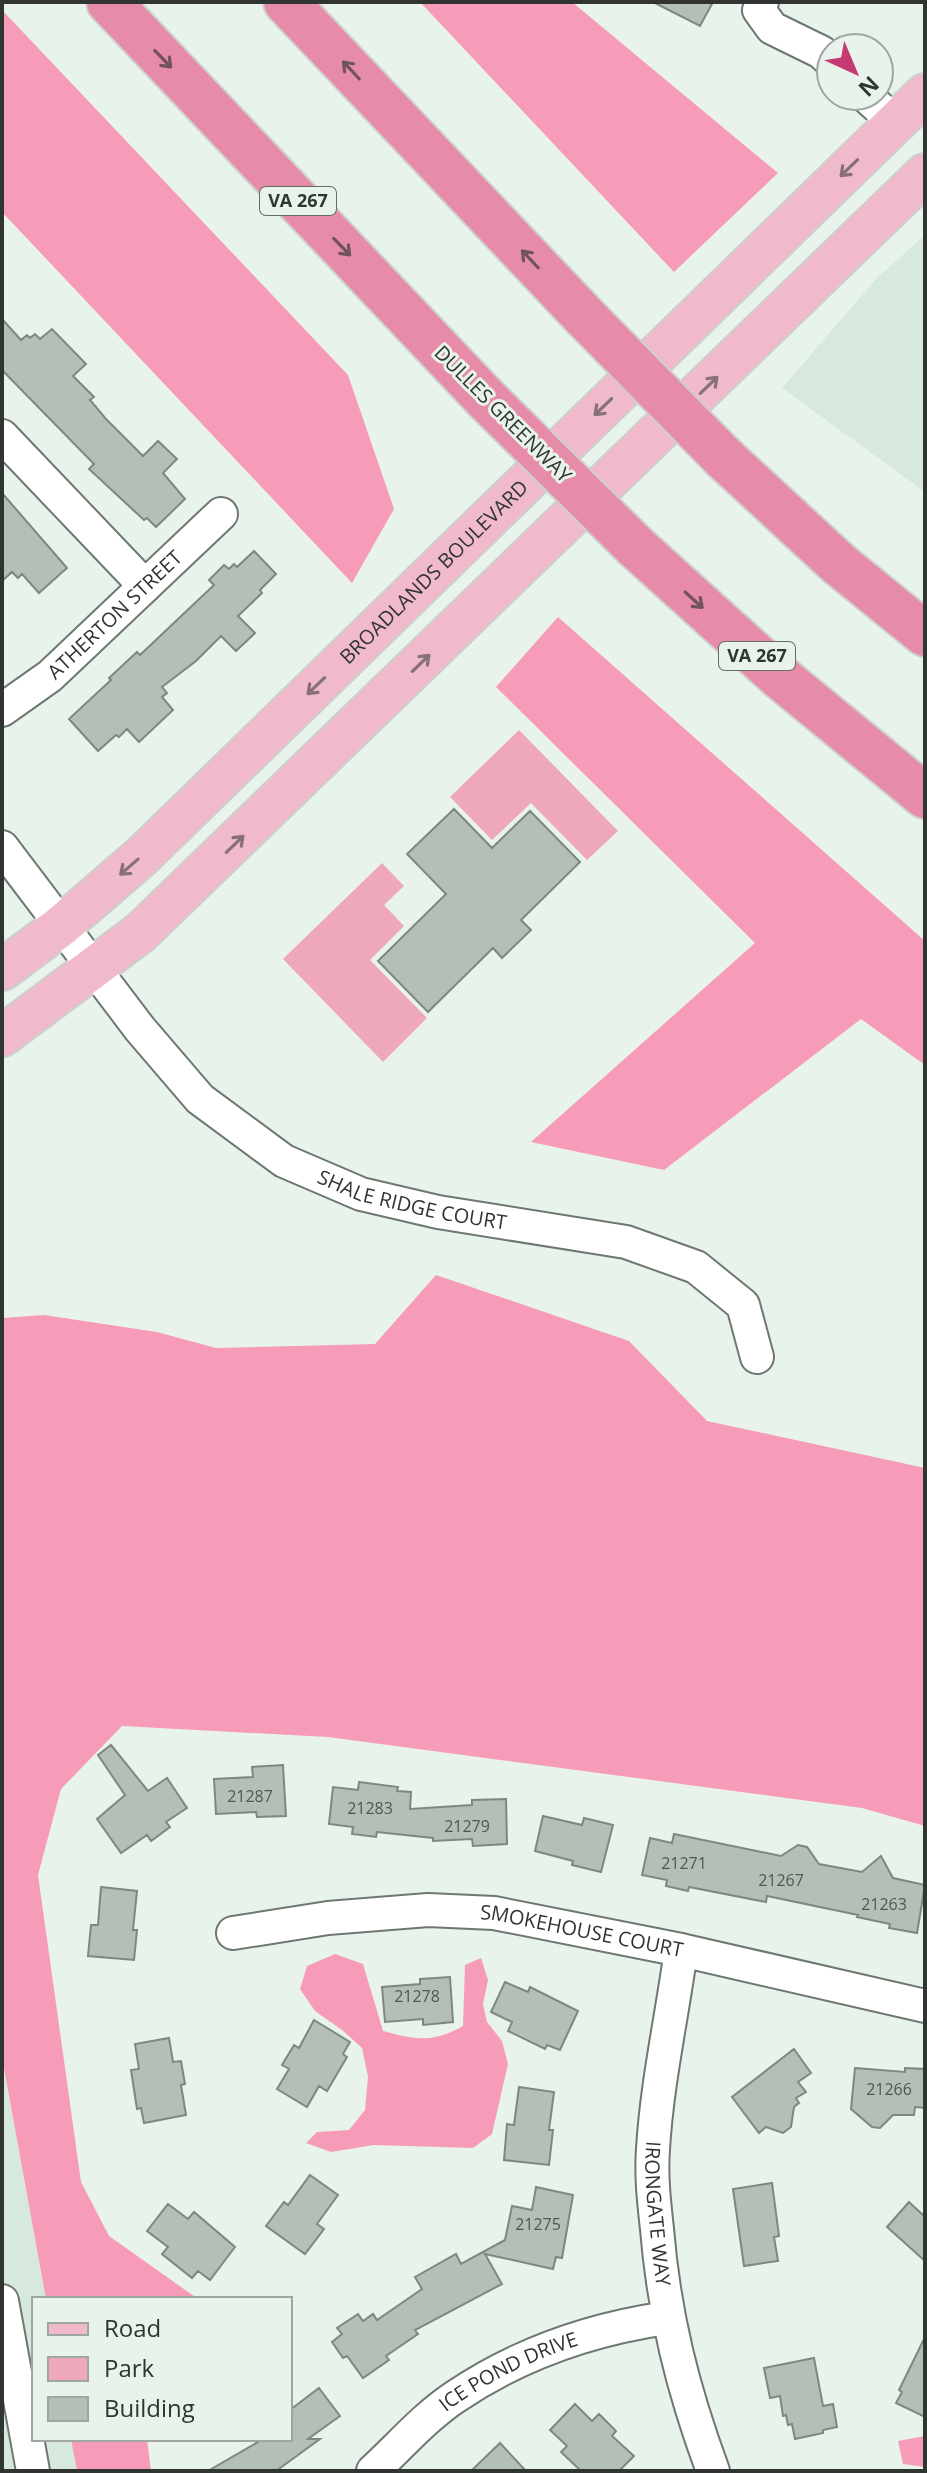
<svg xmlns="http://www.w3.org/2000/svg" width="927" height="2473" font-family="'Open Sans',sans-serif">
	<rect width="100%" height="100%" fill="#e8f3eb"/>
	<path fill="#d7e9dc" d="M925 235V492L782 388 876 279Z
		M2 2057 46 2299H34V2439H71L77 2471H2Z"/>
	<path fill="#efa7bc" d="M519 730 618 831 587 860 531 803 492 840 450 797Z
		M382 863 404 886 384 905 404 926 370 960 427 1018 383 1062 283 959Z"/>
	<path fill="#f79cb8" d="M420 2H572L778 173 674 272Z
		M2 10 348 375 394 509 352 583 2 212Z
		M558 617 925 941V1065L861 1019 664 1170 531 1142 755 943 496 687Z
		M436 1275 629 1341 707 1421 925 1468V1826L862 1808 328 1737 122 1726 61 1789 38 1875 81 2182 109 2236 198 2299H46L2 2057V1318L44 1315 157 1332 216 1348 375 1344Z
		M335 1954 363 1964 383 2031C416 2040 433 2043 463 2026L465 1965 481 1958 488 1980 483 2004 487 2022 502 2041 508 2064 492 2134 473 2148 374 2145 331 2152 306 2143 317 2132 349 2130 365 2110 368 2077 362 2048 342 2030 315 2011 300 1989 307 1966Z
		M925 2436V2467L903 2464 898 2441Z
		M71 2439H147L151 2471H77Z"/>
	<path fill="#b4bfb7" stroke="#7e8881" stroke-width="2" d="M653 2H713L700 26Z
		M2 319 21 340 27 335 30 338 35 334 40 339 52 329 86 364 73 376 94 397 90 400 106 419 143 456 158 441 177 459 163 473 185 499 156 527 147 518 144 520 89 469 94 464 2 370Z
		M2 493 67 568 39 593 22 574 18 578 12 572 2 581Z
		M254 551 276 574 260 590 262 593 238 616 255 633 236 651 221 636 196 661 162 687 167 693 162 697 173 710 139 742 127 729 119 737 116 735 98 751 69 719 111 680 109 678 137 652 140 655 214 585 209 580 224 565 229 569 234 564 237 567Z
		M454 809 492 848 530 811 580 862 521 920 531 930 502 958 493 948 428 1012 378 961 446 894 407 854Z
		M111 1745 148 1791 167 1778 187 1808 166 1822 170 1827 151 1841 147 1835 121 1853 97 1819 125 1795 98 1755Z
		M283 1765 286 1816 257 1817 256 1812 216 1814 214 1779 253 1777 252 1767Z
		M359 1782 398 1787 397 1791 411 1792 410 1809 472 1805V1800L506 1799 507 1844 473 1846 472 1839 433 1841V1838L377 1832 376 1837 352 1834 353 1827 329 1824 333 1787 358 1790Z
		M543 1816 582 1825 584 1818 613 1825 601 1872 572 1865 573 1861 535 1851Z
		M674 1834 781 1856 798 1845 807 1847 819 1864 862 1872 881 1856 893 1878 925 1885 917 1933 889 1928 890 1924 857 1917 858 1915 767 1896 766 1902 689 1887 688 1891 666 1886 667 1880 642 1875 650 1838 672 1843Z
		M101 1887 137 1891 133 1930H137L134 1960 88 1956 91 1925H98Z
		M450 1977 453 2022 423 2025V2019L385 2022 382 1987 420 1984V1979Z
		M505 1982 528 1992 530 1987 578 2011 560 2050 547 2045 545 2049 508 2031 512 2022 491 2012Z
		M314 2020 350 2042 343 2054 347 2057 327 2091 319 2086 307 2107 277 2089 289 2069 282 2065 294 2045 299 2048Z
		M169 2038 173 2062 181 2061 185 2084 181 2085 186 2115 144 2123 141 2108 137 2109 131 2070 139 2069 135 2044Z
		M794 2049 811 2073 798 2082 806 2092 796 2098 799 2103 794 2107 791 2127 783 2133 766 2127 759 2133 732 2097Z
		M855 2068 905 2072V2068L925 2069V2108L915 2107 914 2115H893L880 2128 872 2127 851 2109Z
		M519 2087 554 2092 549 2130H553L549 2165 504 2160 507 2124 514 2125Z
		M310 2175 338 2195 317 2224 324 2229 305 2254 266 2226 284 2202 288 2205Z
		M772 2183 779 2236 774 2237 778 2261 744 2266 733 2189Z
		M536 2187 573 2195 562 2258 556 2257 553 2269 485 2254 502 2284 415 2330 418 2334 386 2356 389 2360 363 2378 347 2356 343 2358 332 2342 342 2334 337 2328 358 2314 363 2321 373 2314 377 2320 422 2289 415 2277 456 2254 461 2264 505 2240 512 2206 532 2210Z
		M909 2202 925 2217V2261L887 2227Z
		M168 2204 188 2219 194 2212 235 2247 210 2280 198 2271 192 2278 162 2254 168 2247 147 2231Z
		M925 2337V2417L896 2403 902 2392 899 2390Z
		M814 2358 823 2406 833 2404 837 2427 823 2430V2433L795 2439 792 2424 788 2425 786 2415 783 2416 780 2396 770 2398 764 2368Z
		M319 2388 340 2416 308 2439H320L276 2471H208L263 2439H290V2410Z
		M575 2404 592 2421 599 2414 616 2431 612 2436 634 2456 619 2471H581L561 2452 567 2446 550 2430Z
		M500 2443 526 2471H471Z"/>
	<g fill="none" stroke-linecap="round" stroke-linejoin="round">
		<defs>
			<g id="minor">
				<path d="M762 2 759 10 772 28 821 52 831 61"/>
				<path d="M866 96 895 122"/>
				<path d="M2 436 145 586"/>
				<path id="s1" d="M2 710 50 676 221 514"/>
				<path id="s2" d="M2 847 140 1029 200 1099 284 1161 361 1194 438 1212 626 1242 696 1267 743 1305 757 1357"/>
				<path id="s3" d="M233 1933 328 1918 428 1910 494 1913 681 1950 925 2006"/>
				<path id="s4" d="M681 1950C672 2017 657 2082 653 2149 651 2176 654 2202 657 2229 664 2315 683 2390 713 2471"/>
				<path d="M2 2301 33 2471"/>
				<path id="s5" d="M373 2471C400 2446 425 2417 455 2397 520 2353 591 2329 667 2318"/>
			</g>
			<g id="major">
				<path id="s6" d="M2 970 61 926 141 857 925 94"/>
				<path d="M2 1036 140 933 925 174"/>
			</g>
			<path id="highway" d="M109 2 487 400
				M286 2 584 316
				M723 457 839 564 925 634
				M636 547 780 677 925 796"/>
		</defs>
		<use href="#minor" stroke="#6e7871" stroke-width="36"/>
		<use href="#major" stroke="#cdcfce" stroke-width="44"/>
		<use href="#highway" stroke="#cdcfce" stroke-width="48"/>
		<use href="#minor" stroke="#fff" stroke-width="32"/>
		<use href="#major" stroke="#f1bacb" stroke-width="40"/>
		<use href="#highway" stroke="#e78ca8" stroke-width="44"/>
		<defs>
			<path id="highway-bridge" d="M584 316 723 457
				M487 400 636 547"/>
		</defs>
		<use href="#highway-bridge" stroke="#cdcfce" stroke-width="48" stroke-linecap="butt"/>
		<use href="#highway-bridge" stroke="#e78ca8" stroke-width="44"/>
	</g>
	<defs><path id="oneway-shaft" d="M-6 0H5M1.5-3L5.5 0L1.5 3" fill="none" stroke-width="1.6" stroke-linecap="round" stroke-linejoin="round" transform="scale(2)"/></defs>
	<g stroke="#70535b">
		<use href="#oneway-shaft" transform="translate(163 59) rotate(46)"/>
		<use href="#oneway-shaft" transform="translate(351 70) rotate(-133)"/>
		<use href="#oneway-shaft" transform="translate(342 247) rotate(46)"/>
		<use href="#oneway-shaft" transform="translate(530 259) rotate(-133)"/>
		<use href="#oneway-shaft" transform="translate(694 600) rotate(42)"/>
	</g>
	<g stroke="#877176">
		<use href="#oneway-shaft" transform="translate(849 168) rotate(136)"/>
		<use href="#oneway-shaft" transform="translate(709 385) rotate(-44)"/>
		<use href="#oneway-shaft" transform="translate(603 407) rotate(136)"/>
		<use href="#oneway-shaft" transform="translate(421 663) rotate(-44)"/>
		<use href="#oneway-shaft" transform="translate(316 686) rotate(136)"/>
		<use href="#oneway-shaft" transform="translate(235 844) rotate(-44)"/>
		<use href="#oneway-shaft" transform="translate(129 867) rotate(139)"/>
	</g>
	<g text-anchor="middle" stroke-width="6" stroke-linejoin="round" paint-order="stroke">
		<g font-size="16" fill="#515852">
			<text x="250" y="1802">21287</text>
			<text x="370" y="1814">21283</text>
			<text x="467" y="1832">21279</text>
			<text x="684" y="1869">21271</text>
			<text x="781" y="1886">21267</text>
			<text x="884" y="1910">21263</text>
			<text x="417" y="2002">21278</text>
			<text x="889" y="2095">21266</text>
			<text x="538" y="2230">21275</text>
		</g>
		<g fill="#e8f3eb" stroke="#676e69" stroke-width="2">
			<rect x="260" y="187" width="76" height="28" rx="6"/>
			<rect x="719" y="642" width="76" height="28" rx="6"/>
		</g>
		<g font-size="18" font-weight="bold" fill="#303531">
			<text x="298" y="207">VA 267</text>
			<text x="757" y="662">VA 267</text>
		</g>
		<g font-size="20" fill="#303531" stroke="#e8f3eb">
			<text transform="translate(503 414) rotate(45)" y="7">DULLES GREENWAY</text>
			<text dy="7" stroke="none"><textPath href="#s6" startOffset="588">BROADLANDS BOULEVARD</textPath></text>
			<text dy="7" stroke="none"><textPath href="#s1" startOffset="148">ATHERTON STREET</textPath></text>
			<text dy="7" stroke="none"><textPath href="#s2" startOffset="560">SHALE RIDGE COURT</textPath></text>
			<text dy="7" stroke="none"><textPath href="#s3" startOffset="352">SMOKEHOUSE COURT</textPath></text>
			<text dy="7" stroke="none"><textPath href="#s4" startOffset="266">IRONGATE WAY</textPath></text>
			<text dy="7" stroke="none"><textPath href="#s5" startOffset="170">ICE POND DRIVE</textPath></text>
		</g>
	</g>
	<rect width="927" height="2473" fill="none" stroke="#303531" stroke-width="8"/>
	<rect x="32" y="2297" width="260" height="144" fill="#e8f3eb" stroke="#9ea7a1" stroke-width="2"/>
	<rect x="48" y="2323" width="40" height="12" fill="#f1bacb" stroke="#9ea7a1" stroke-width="2"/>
	<text x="104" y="2337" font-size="24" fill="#303531">Road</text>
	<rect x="48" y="2357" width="40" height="24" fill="#efa7bc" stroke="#9ea7a1" stroke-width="2"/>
	<text x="104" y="2377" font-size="24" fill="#303531">Park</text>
	<rect x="48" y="2397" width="40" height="24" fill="#b4bfb7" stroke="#9ea7a1" stroke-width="2"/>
	<text x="104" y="2417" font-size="24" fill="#303531">Building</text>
	<g transform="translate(855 72) rotate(136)"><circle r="38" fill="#e8f3eb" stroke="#9ea7a1" stroke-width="2"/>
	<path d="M0-6L14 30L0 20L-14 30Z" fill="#c53a72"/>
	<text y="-12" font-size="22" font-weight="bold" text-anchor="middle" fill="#303531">N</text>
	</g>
</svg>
